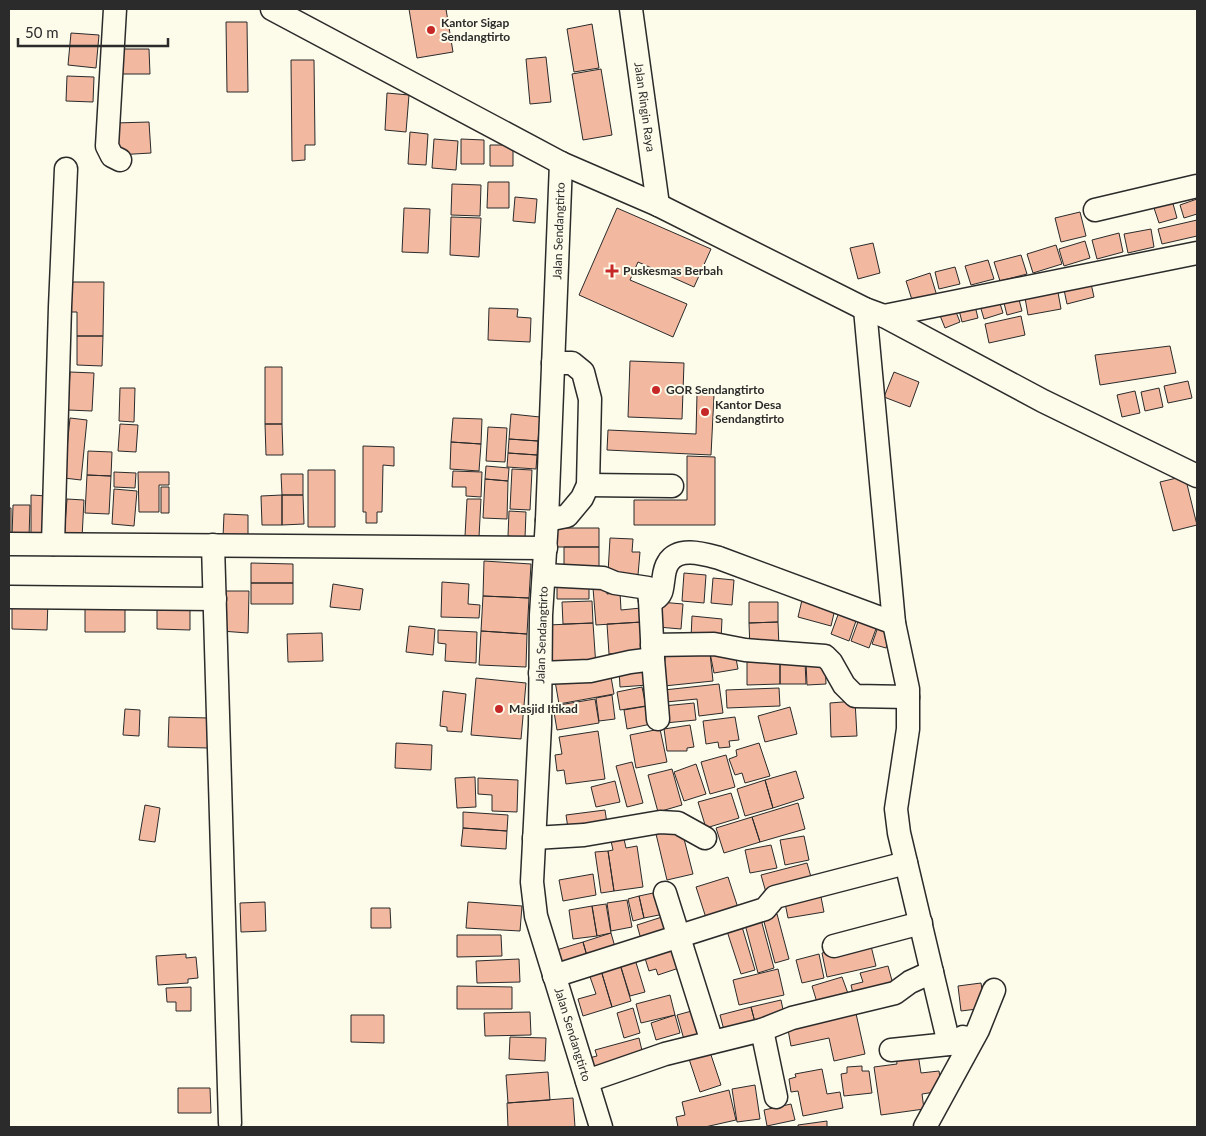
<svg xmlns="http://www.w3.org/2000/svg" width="1206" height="1136" font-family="Lato,sans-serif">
	<rect width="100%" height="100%" fill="#fdfbea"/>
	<path fill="#f2b8a0" stroke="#2b2b2b" d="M409 9H446L453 52 417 58Z
		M226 22H247L248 92H227Z
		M592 24 599 68 574 72 567 29Z
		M71 33 99 35 96 68 68 65Z
		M116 49H149L150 74H116Z
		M546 57 551 102 530 104 526 59Z
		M291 60H314L315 145H305V160L292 161Z
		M601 69 612 135 583 140 572 74Z
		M67 76 94 77 93 102 66 101Z
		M387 93 409 95 406 132 385 130Z
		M149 122 151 153 117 155 115 123Z
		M410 132 428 134 426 165 408 164Z
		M434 139 458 141 456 170 432 168Z
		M461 139 484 140V164H461Z
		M490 145H513V166H490Z
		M488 182H509V208H487Z
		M452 184 481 185 480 216 451 215Z
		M1170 193 1177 218 1159 223 1151 199Z
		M515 197 537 199 535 223 513 221Z
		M1197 199V214L1184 218 1180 205Z
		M404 208 430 209 428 253 402 252Z
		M617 208 711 249 694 287 638 262 630 280 687 304 673 337 579 295Z
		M1080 212 1086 236 1061 242 1055 218Z
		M451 217 481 218 479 257 450 255Z
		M1197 220V236L1162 244 1158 229Z
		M1151 229 1154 247 1128 253 1124 234Z
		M1119 233 1123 252 1097 259 1092 240Z
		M1085 241 1090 258 1064 266 1059 249Z
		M873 243 880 273 858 279 850 248Z
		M1056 245 1062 264 1033 273 1027 254Z
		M1021 255 1027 274 1000 281 994 262Z
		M988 260 994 279 971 285 965 266Z
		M955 267 960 284 939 289 935 272Z
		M930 273 937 296 913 303 906 281Z
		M1090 279 1094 297 1067 304 1063 285Z
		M71 282H104L103 336H77V312H70Z
		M1057 287 1061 309 1028 315 1024 292Z
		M1017 292 1022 311 1007 315 1002 295Z
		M998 297 1003 313 984 319 979 302Z
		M974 302 978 318 962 322 958 306Z
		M954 307 960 322 945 328 939 313Z
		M489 308 518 309 517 317 531 318 530 342 488 340Z
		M1021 316 1025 335 989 343 985 324Z
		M77 336H103L102 366 77 365Z
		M1170 346 1176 373 1100 385 1095 355Z
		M630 361 684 363 682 419 628 417Z
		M265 367H282V424H265Z
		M70 372 94 373 92 411 68 410Z
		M894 372 919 382 910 407 884 397Z
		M1188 381 1192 398 1168 403 1164 386Z
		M120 388H135L134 422 119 421Z
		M1159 388 1163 407 1145 411 1141 392Z
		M1135 391 1140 413 1122 417 1117 395Z
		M697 394 714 395 711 455 607 450 608 430 696 434Z
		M511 414 540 417 538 441 509 439Z
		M70 418 87 420 81 480 64 478Z
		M453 418 482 419 481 444 451 442Z
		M120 424 138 425 136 452 118 451Z
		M265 424H282L283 455H266Z
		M488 427 507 428 505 462 486 461Z
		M509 439 538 441 537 455 508 453Z
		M451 442 481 444 479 471 450 469Z
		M363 446 394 447V466L383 465 382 512H377V523H366V512H363Z
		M88 451 112 452 111 476 87 475Z
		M508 453 537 455 536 469 507 467Z
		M687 456 715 457V525H634V500H687Z
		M486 466 509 468 508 481 485 479Z
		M512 469 532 470 530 510 510 509Z
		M308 470H335V527H308Z
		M453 471 482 472 481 497 466 496V487H452Z
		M114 472 136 473 135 488 114 487Z
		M138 472H169V485H159V512H139Z
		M281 474H303V495H282Z
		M87 475 111 476 109 514 85 513Z
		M1185 476 1197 525 1173 531 1160 482Z
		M485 479 508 481 507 519 483 518Z
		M161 487H169V513H161Z
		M114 489 137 491 134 526 112 524Z
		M31 495 47 496V539L31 538Z
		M282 495V525H262L261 496Z
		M282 495H303L304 524 282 525Z
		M67 499 84 500 82 538 64 537Z
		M467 499H481L479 537 465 536Z
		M13 505H30L29 538 12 537Z
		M9 508H11V537H9Z
		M509 511 526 512 525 538 508 536Z
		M224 514 248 515V539L223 537Z
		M554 528H599V547H554Z
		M610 538 633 539 632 552H640L638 575 608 573Z
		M564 547H599V567H564Z
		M484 561 531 564 529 598 483 596Z
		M251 563 293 564V583H251Z
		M684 573 706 575 704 603 682 601Z
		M713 578 734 580 732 605 711 603Z
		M557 579H589V599H557Z
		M442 582 469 584 468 604 480 605 479 618 441 617Z
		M251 583H293V604H251Z
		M333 584 363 589 360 610 330 607Z
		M607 587V594L620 592 621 610 641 608 642 622 596 625 593 588Z
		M222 591H249L248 633 221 631Z
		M483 596 529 598 527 634 481 631Z
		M12 599 48 600 47 630 12 629Z
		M802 600 835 609 831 626 798 617Z
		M592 601 593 623 563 624 562 602Z
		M660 602 683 604 681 629 658 627Z
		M749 602H778V622L749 623Z
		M85 606H125V632H85Z
		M157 606H190V630L157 629Z
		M839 612 857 618 849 641 831 634Z
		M692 616 722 619 721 640 691 638Z
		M859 619 877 626 869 648 851 641Z
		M642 622 645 651 609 654 607 624Z
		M778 622 779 648 750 649 749 623Z
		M593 623 596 667 551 669 548 625Z
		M879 624 892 628 886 648 872 644Z
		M409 626 435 629 433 655 406 652Z
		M438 630 477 632 476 663 445 661 446 644 438 643Z
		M481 631 527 634 526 667 479 665Z
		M322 633 323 661 288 662 287 634Z
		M734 648 738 669 714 673 710 653Z
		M710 653 713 681 664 686 661 657Z
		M805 661 806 684H780V662Z
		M825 661 826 684 807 685 806 662Z
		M747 662H780V684L747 685Z
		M647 667 648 685 620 687 619 669Z
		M610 671 614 694 559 704 555 681Z
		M476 678 526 683 521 739 471 735Z
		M719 684 723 713 699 716 697 699 666 702 664 690Z
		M642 687 646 706 620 710 617 692Z
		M779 688 780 706 727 708 726 690Z
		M443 691 466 694 462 732 447 731V727L440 726Z
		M612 695 615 719 599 721 596 698Z
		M595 699 599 723 557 730 553 706Z
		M855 701 857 736 831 737 830 703Z
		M694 703 696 720 665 723 663 706Z
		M653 705 656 723 627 729 624 710Z
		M790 707 797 734 765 742 758 716Z
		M125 709 140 710 139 736 123 735Z
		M169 717 209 718V748L168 747Z
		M735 717 739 740 729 741 730 747 719 748 718 742 706 744 703 721Z
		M690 725 694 747 687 748V751H667L664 729Z
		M660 729 667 762 636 768 630 735Z
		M598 731 605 779 566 784 564 770 557 771 555 755 562 754 559 737Z
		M396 743 432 745 431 770 395 768Z
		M759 743 770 776 745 783 742 773 735 775 729 759 737 756 736 750Z
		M726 755 735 787 710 794 701 762Z
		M632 762 643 803 627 807 616 766Z
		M696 764 706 794 684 801 674 772Z
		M672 769 682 805 658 812 648 775Z
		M796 771 804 798 773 808 765 780Z
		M475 777 476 807 457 808 455 778Z
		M478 778 518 780 517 812 492 811V795L478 794Z
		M765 780 773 808 745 816 737 789Z
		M615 781 620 802 596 807 591 787Z
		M731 793 739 818 706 828 698 802Z
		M798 803 805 829 760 842 752 817Z
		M145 805 160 808 155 842 139 840Z
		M605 810 608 830 569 835 566 815Z
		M463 812 508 815 507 831 463 828Z
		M752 817 760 842 724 853 716 828Z
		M681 827 693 874 667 880 656 834Z
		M463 828 507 831 506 849 461 846Z
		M804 836 809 860 785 865 780 840Z
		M624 839 626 848 637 846 643 887 614 891 608 851 613 850 611 841Z
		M771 845 777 868 750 873 745 850Z
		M608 851 614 891 601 893 595 852Z
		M807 863 813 884 767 896 761 875Z
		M593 874 596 895 563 901 559 880Z
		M728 877 740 914 708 924 696 887Z
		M658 892 664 914 644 918 639 896Z
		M820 892 824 912 788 918 784 898Z
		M639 896 644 918 633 921 628 899Z
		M627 900 632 927 611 931 607 903Z
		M265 902 266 931 241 932 240 903Z
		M468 902 522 906 520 931 466 928Z
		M606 904 611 933 597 936 592 906Z
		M592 906 597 936 573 939 569 910Z
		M371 908H390L391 928H371Z
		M759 912 774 968 758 973 743 917Z
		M777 914 789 959 775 963 763 918Z
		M665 916 671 934 642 943 637 925Z
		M740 920 755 970 741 974 725 925Z
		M611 933 617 954 589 963 583 942Z
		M457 935H501L502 956 457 957Z
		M672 939 682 967 658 975 656 969 649 971 644 955Z
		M583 942 589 963 559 972 553 951Z
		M870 942 876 966 827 977 822 953Z
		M186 954V958L196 957 198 978 188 979V983L158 985 156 956Z
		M819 954 824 978 802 983 796 960Z
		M634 956 645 992 630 996 619 961Z
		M519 959 520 982 477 983 476 961Z
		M619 961 631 1001 612 1007 600 967Z
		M888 966 894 988 854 998 851 985 863 982 860 973Z
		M600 967 612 1007 583 1016 578 999 596 994 588 971Z
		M778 969 784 995 739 1005 733 980Z
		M842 977 850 999 819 1009 812 986Z
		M981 983 985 1008 961 1011 958 986Z
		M457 986 512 987V1009H457Z
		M191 987V1011H176V1002H167L166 988Z
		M670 995 675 1015 641 1023 636 1004Z
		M781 1000 785 1019 756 1026 751 1007Z
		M751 1007 756 1026 725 1034 720 1015Z
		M633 1008 640 1033 624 1038 617 1013Z
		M699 1009 706 1037 685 1043 677 1015Z
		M855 1009 865 1054 834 1061 829 1038 791 1046 787 1024Z
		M530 1012 531 1035 485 1036 484 1013Z
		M351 1015H384V1043L351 1042Z
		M675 1015 680 1033 656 1040 651 1023Z
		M510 1037 546 1038 545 1061 509 1059Z
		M639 1038 644 1059 593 1073 589 1058 597 1056 595 1050Z
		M710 1052 721 1085 700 1092 689 1059Z
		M918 1054 921 1073 939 1071 942 1091 922 1094 924 1109 881 1115 874 1067 897 1064 896 1056Z
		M862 1066V1071H869L872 1093 844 1096 841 1074 847 1073V1067Z
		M822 1069 827 1094 840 1092 843 1108 803 1116 798 1091 791 1092 789 1079 796 1077 795 1074Z
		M548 1072 550 1100 508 1103 506 1075Z
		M755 1085 760 1119 737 1122 732 1089Z
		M178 1088H210L211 1113H178Z
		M729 1090 736 1120 705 1127H678L676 1117 685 1115 682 1102Z
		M573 1098 575 1127H508L507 1103Z
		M791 1104 795 1120 767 1126 764 1110Z
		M827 1121V1127H798V1125Z"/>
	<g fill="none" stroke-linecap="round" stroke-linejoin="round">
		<defs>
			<g id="minor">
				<path d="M115 9 107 146 112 156 120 160"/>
				<path d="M272 9 561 163 658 205 865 309 884 316 1043 401 1197 476"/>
				<path id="s1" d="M631 9 658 205"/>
				<path id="s2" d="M561 163 547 520 541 615 540 725 532 882 536 916 601 1127"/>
				<path d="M1095 210 1197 186"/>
				<path d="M865 309 894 623 908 689V729L896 809 899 833 949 1044"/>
				<path d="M884 316 1197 253"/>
				<path d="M588 485 672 486"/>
				<path d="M547 520 567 516 582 498 588 485 590 399 583 372 572 363H553"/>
				<path d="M9 544 546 548"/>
				<path d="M53 544 60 307 66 169"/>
				<path d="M213 545 230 1123"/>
				<path d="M544 575 603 578 615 583 648 588 650 600 653 659"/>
				<path d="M9 597 215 599"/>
				<path d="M650 600 655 599C662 595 662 589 663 582 664 576 664 569 668 563 678 546 704 554 719 558L894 623"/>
				<path d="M652 645 714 644 745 650 825 656 831 662 844 685 855 696 908 697"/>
				<path d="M540 673 590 671 630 662 653 659 658 719"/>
				<path d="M534 838 584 835 660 822 678 823 705 838"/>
				<path d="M665 893 712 1042"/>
				<path d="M834 946 921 923"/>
				<path d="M554 976 765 909 775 897 906 863"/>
				<path d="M762 1030 792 1018 895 993 910 982 932 972"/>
				<path d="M891 1050 949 1044 963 1037"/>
				<path d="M587 1081 665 1054 762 1030 776 1097"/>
				<path d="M925 1127 978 1030 994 990"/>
			</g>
		</defs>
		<use href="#minor" stroke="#2b2b2b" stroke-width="25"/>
		<use href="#minor" stroke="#fdfbea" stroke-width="22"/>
	</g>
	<g fill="#c62828" stroke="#fdfbea" stroke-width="2">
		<circle cx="431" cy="30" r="5"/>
		<path d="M609.5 263.5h5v5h5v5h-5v5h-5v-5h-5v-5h5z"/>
		<circle cx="656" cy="390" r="5"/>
		<circle cx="705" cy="412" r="5"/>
		<circle cx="499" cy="709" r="5"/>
	</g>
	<g text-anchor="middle" stroke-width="4" stroke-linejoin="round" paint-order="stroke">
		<g font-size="12" font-weight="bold" fill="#2b2b2b" stroke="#fdfbea" text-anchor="start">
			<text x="441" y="27">Kantor Sigap<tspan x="441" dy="14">Sendangtirto</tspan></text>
			<text x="623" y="275">Puskesmas Berbah</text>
			<text x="666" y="394">GOR Sendangtirto</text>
			<text x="715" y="409">Kantor Desa<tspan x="715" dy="14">Sendangtirto</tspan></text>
			<text x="509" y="713">Masjid Itikad</text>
		</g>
		<g font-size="12" fill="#2b2b2b" stroke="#fdfbea">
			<text dy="4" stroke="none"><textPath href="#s1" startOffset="99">Jalan Ringin Raya</textPath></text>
			<text transform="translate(559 231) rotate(-88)" y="4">Jalan Sendangtirto</text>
			<text transform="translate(542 635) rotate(-88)" y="4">Jalan Sendangtirto</text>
			<text dy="4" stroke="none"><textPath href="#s2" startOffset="878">Jalan Sendangtirto</textPath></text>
		</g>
	</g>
	<rect width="1206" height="1136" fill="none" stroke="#2b2b2b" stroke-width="20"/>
	<path d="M18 38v8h150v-8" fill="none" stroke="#2b2b2b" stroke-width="2.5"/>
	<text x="25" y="38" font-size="15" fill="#2b2b2b" stroke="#fdfbea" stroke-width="4" paint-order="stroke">50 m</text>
</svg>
